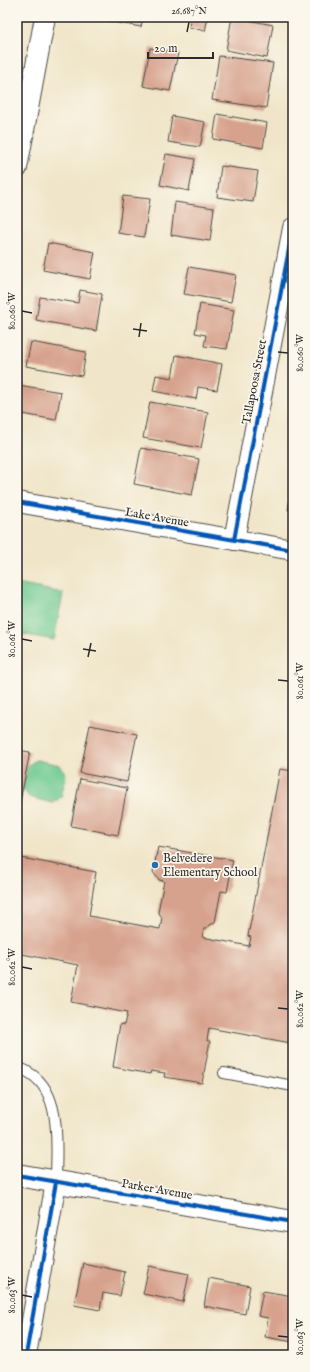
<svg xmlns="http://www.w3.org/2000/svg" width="310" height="1372" font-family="'IM FELL English',serif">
	<rect width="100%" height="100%" fill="#fbf7ec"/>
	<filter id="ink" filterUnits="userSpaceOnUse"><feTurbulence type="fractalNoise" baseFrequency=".025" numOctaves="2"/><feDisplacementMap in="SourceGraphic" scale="8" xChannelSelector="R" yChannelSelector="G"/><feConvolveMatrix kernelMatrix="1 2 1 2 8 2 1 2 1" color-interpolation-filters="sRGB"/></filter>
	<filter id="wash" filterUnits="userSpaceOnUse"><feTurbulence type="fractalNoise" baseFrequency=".012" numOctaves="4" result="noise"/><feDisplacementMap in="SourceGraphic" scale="16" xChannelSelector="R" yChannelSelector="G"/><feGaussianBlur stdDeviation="0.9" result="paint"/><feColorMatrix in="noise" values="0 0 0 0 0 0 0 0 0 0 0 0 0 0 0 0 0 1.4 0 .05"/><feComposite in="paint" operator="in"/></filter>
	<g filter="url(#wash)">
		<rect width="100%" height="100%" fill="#f0e5c8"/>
		<path fill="#70ca91" stroke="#4e7a5e" d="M17 584 63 593 54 640 17 633Z
			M36 760 60 765 66 775 61 797 52 803 29 797 23 789 27 766Z"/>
		<g id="blocks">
			<path fill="#d7a28d" d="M110 17H143L141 27 109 21Z
				M191 17H208L205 31 189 27Z
				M232 17 273 25 267 58 226 50Z
				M150 48 178 53 170 91 143 86Z
				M219 56 273 63 266 108 212 100Z
				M217 114 267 123 263 148 213 139Z
				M172 116 205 122 200 147 168 142Z
				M166 154 195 159 189 191 160 185Z
				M221 166 258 171 253 202 217 197Z
				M123 196 150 199 144 237 118 233Z
				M175 202 214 208 210 241 171 235Z
				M48 243 95 252 90 279 43 270Z
				M189 267 236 275 231 302 184 294Z
				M80 290 102 294 96 331 36 320 40 297 78 303Z
				M200 304 234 310 227 349 204 346 206 335 195 333Z
				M31 342 86 352 82 376 26 366Z
				M176 355 222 364 217 390 198 387 196 399 153 391 156 375 172 378Z
				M18 385 61 392 56 420 17 413Z
				M150 402 208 412 201 448 143 438Z
				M141 448 199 459 192 495 134 484Z
				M292 485H293V511L288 510Z
				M90 725 137 734 127 782 80 773Z
				M17 750 30 752 20 802 17 801Z
				M280 769 293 771V1034L291 1043 209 1028 207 1041H210L202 1083 164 1077 165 1073 151 1071 150 1074 113 1067 120 1024 124 1025 127 1013 71 1002 78 965 17 953V880L21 858 96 872 89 916 160 929 162 917 158 912 164 881 159 880 153 872 158 847 233 860 227 892 221 891 215 922 204 929 202 937 249 946 251 937 248 936Z
				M80 779 127 788 118 835 71 826Z
				M83 1263 125 1272 120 1296 103 1293 100 1310 74 1305Z
				M149 1266 189 1274 183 1302 143 1294Z
				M209 1278 250 1286 245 1314 204 1306Z
				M263 1291 293 1296V1342L265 1337 268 1318 258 1316Z"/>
		</g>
	</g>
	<g filter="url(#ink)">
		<use href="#blocks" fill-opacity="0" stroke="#494743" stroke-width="1"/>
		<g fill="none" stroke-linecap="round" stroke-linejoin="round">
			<defs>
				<path id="service" d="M17 1067C22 1069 27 1071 31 1074 63 1095 56 1149 56 1182
					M224 1073 293 1086"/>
				<path id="minor" d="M17 168 45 17
					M17 502 293 550
					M234 540 293 228
					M26 1355 56 1182"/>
				<path id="tertiary" d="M17 1175 293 1222"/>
			</defs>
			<use href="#service" stroke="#494743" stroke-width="12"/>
			<use href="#minor" stroke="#494743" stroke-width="22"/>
			<use href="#tertiary" stroke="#494743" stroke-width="24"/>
			<use href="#service" stroke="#fff" stroke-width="10"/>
			<use href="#minor" stroke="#fff" stroke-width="20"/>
			<use href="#tertiary" stroke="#fff" stroke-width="22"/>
			<defs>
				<path id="cycleway" d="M17 502 293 550
					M234 540 293 228
					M17 1175 293 1222
					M26 1355 56 1182"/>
			</defs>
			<use href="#cycleway" stroke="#fbf7ec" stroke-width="6"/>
			<use href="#cycleway" stroke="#0057b8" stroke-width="4"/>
		</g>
	</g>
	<path fill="none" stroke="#2b2b2b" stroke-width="1.5" d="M187 32 189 22M22 311 32 313M133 329 147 331M139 337 141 323M278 352 288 353M22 639 32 641M83 649 96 651M88 657 91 643M278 680 288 681M22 967 32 969M278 1008 288 1009M22 1295 32 1297M278 1336 288 1337"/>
	<circle fill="#1f6fb2" stroke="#fbf7ec" stroke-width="1.5" cx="155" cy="865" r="4"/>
	<g text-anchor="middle" stroke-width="3.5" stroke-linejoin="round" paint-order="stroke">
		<g font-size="12" fill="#2b2b2b" stroke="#fbf7ec">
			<text transform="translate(254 382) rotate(-79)" y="4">Tallapoosa Street</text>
			<text transform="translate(157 517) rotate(10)" y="4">Lake Avenue</text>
			<text transform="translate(157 1189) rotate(10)" y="4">Parker Avenue</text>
		</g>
		<g font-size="12" fill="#2b2b2b" stroke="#fbf7ec" text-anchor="start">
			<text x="163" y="862">Belvedere<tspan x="163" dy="14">Elementary School</tspan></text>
		</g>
	</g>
	<rect width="310" height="1372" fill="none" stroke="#fbf7ec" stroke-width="44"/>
	<path d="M148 52v6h65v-6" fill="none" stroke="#2b2b2b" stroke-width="2"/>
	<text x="154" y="52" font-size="12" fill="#2b2b2b" stroke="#fbf7ec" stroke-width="3" paint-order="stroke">20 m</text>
	<rect x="22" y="22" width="266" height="1328" fill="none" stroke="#2b2b2b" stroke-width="1.5"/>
	<g font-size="10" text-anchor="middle" fill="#2b2b2b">
		<text x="189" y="14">26.687°N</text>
		<text transform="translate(11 311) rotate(-90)" y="4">80.060°W</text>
		<text transform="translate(299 353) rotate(-90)" y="4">80.060°W</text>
		<text transform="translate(11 639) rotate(-90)" y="4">80.061°W</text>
		<text transform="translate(299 681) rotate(-90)" y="4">80.061°W</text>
		<text transform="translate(11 967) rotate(-90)" y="4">80.062°W</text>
		<text transform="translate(299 1009) rotate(-90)" y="4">80.062°W</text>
		<text transform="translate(11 1295) rotate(-90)" y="4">80.063°W</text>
		<text transform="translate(299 1337) rotate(-90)" y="4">80.063°W</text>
	</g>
</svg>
